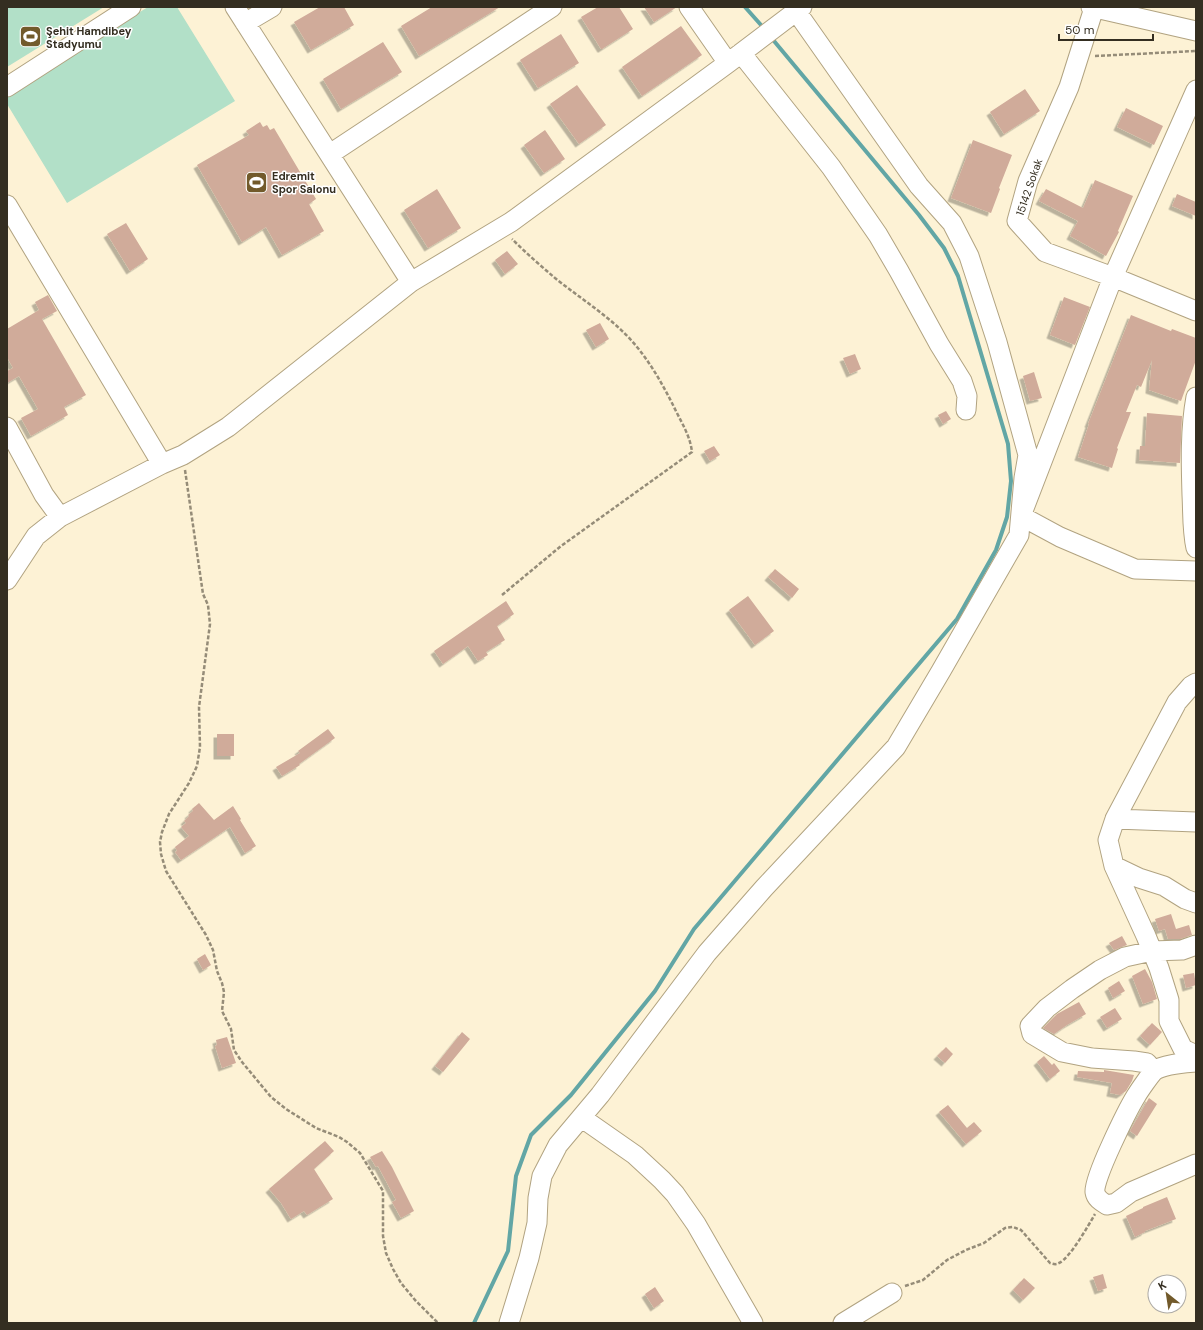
<svg xmlns="http://www.w3.org/2000/svg" width="1203" height="1330" font-family="'DM Sans',sans-serif">
	<defs>
		<filter id="shadow"><feDropShadow dx="-3.5" dy="3.5" stdDeviation="0" flood-color="#0004"/></filter>
	</defs>
	<rect width="100%" height="100%" fill="#fdf2d5"/>
	<path fill="#b2e0c8" d="M7 7H104L7 67Z
		M148 7H177L235 101 67 203 7 104V93Z"/>
	<g fill="none" stroke-linecap="round" stroke-linejoin="round">
		<path stroke="#62a6a5" stroke-width="4" d="M745 7 761 25
			M474 1323 508 1251 516 1176 531 1135 571 1095 655 991 694 929 957 619 996 550 1007 517 1011 481 1008 444 958 276 944 248 919 215 774 41"/>
	</g>
	<path fill="#d0ab9a" filter="url(#shadow)" d="M320 7H344L354 25 311 50 294 22Z
		M432 7H500L419 56 401 26Z
		M598 7H619L633 29 602 49H601L581 17Z
		M644 7H677L654 22Z
		M681 26 702 55 642 96 622 67Z
		M561 34 579 63 538 88 520 60Z
		M383 42 402 72 341 109 323 79Z
		M577 85 606 125 579 144 550 104Z
		M1025 89 1040 111 1004 134 990 112Z
		M1126 108 1163 126 1154 145 1117 127Z
		M260 122 263 127 267 125 270 130 274 128 316 199 309 204 324 231 282 255 266 227 242 242 197 165 249 135 246 131Z
		M545 130 565 159 544 173 524 145Z
		M973 140 1012 155 999 188 1000 189 991 213 951 198Z
		M1095 180 1133 196 1118 231 1119 232 1106 256 1070 236 1078 221 1039 201 1046 189 1083 208Z
		M437 189 461 228 428 248 404 210Z
		M1177 194 1196 202V216L1172 206Z
		M126 223 148 259 130 271 107 234Z
		M507 251 518 264 505 274 495 260Z
		M48 295 57 311 42 319 86 395 64 407 68 415 31 436 21 418 38 409 19 376 7 383V371L13 368 7 357V329L39 310 35 302Z
		M1064 297 1090 307 1075 345 1050 335Z
		M1131 315 1171 331 1172 329 1196 338V360L1181 401 1149 390 1152 360 1141 387 1137 385 1126 412H1131L1117 448 1118 449 1112 468 1078 457 1089 424H1088Z
		M600 323 609 339 596 347 586 330Z
		M855 354 861 369 850 374 843 358Z
		M1034 372 1042 398 1030 401 1023 376Z
		M946 411 951 419 943 424 938 415Z
		M1147 413 1182 416 1180 463 1139 460 1140 446H1145Z
		M714 446 720 455 710 461 704 451Z
		M775 569 799 589 792 598 768 577Z
		M748 596 774 631 755 645 729 610Z
		M506 601 514 614 497 626 505 640 486 652 488 655 478 661 468 646 443 664 434 651Z
		M328 729 335 738 299 764 300 765 282 776 276 767 300 753 298 751Z
		M217 734H234V756H217Z
		M199 803 214 820 233 806 241 819 240 820 256 846 245 853 230 827 181 860 175 852 177 851 175 847 189 836 181 827 186 823 184 821 189 816 188 815 193 811 192 809Z
		M1171 914 1176 929 1189 925 1192 935 1180 939H1168L1165 929 1159 931 1155 919Z
		M1122 936 1127 945 1114 950 1109 943Z
		M205 954 211 965 203 970 197 959Z
		M1145 969 1152 982 1157 999 1143 1004 1132 976Z
		M1194 973 1196 985 1186 988 1183 975Z
		M1119 981 1125 991 1113 998 1108 988Z
		M1079 1002 1086 1014 1067 1025 1054 1034 1043 1028 1057 1014Z
		M1115 1008 1122 1019 1107 1028 1100 1017Z
		M1152 1023 1162 1032 1150 1045 1140 1036Z
		M462 1032 470 1039 443 1072 435 1066Z
		M227 1037 236 1063 222 1068 215 1046 217 1045 216 1040Z
		M946 1047 953 1054 945 1063 937 1056Z
		M1044 1056 1052 1065 1054 1063 1060 1071 1050 1079 1037 1062Z
		M1104 1070 1134 1075 1132 1081 1126 1091 1120 1095 1110 1093 1112 1083 1077 1077 1078 1071 1104 1072Z
		M1149 1098 1157 1104 1137 1136 1130 1131Z
		M948 1105 967 1128 974 1122 982 1131 966 1144 939 1112Z
		M325 1141 334 1151 314 1169 333 1199 307 1215 304 1211 291 1219 281 1203 269 1189Z
		M382 1151 392 1167 414 1211 401 1218 392 1202 396 1200 378 1166 376 1167 370 1157Z
		M1167 1197 1176 1219 1145 1231V1232L1135 1237 1126 1216 1143 1208V1207Z
		M1103 1274 1107 1288 1098 1291 1093 1277Z
		M1024 1278 1035 1288 1023 1300 1013 1290Z
		M655 1287 664 1301 654 1308 645 1294Z"/>
	<g fill="none" stroke-linecap="round" stroke-linejoin="round">
		<defs>
			<path id="minor" d="M235 7 411 282
				M689 7 728 63
				M1091 7 1196 31
				M1094 8 1069 87 1028 181 1017 221 1045 252 1113 277 1196 311
				M245 23 272 7
				M741 53 831 167 878 235 899 271 939 344 962 381 967 396 966 410
				M7 87 131 7
				M1196 90 1113 277 1021 516 1060 537 1135 569 1196 571
				M330 154 552 7
				M7 205 162 464
				M1196 397C1190 430 1191 463 1192 495 1193 513 1192 530 1196 548
				M7 427 44 495 60 517
				M7 580 36 536 60 517 162 464 183 455 228 427 411 282 511 222 728 63 802 7
				M1196 683 1191 686 1177 702 1115 819 1108 840 1114 866 1146 936 1159 968 1169 1000V1021L1183 1049 1196 1055
				M1115 819 1196 822
				M1114 866 1139 878 1164 886 1185 899 1196 903
				M1196 1062C1184 1063 1164 1064 1154 1071 1150 1075 1139 1091 1136 1096 1128 1109 1092 1181 1095 1192 1096 1199 1102 1202 1107 1205L1116 1203 1131 1192 1196 1164
				M1154 1071 1147 1063 1134 1061 1092 1058 1062 1052 1032 1034 1030 1026 1047 1008 1072 989 1100 970 1125 957 1152 951 1182 950 1196 945
				M582 1118 635 1155 662 1180 675 1194 696 1224 753 1323
				M509 1323 529 1258 537 1223 538 1198 542 1176 558 1145 600 1095 707 953 764 888 896 747 941 671 1019 535 1024 478 1028 455 997 342 969 256 952 223 919 186 796 11
				M843 1323 892 1293"/>
		</defs>
		<use href="#minor" stroke="#b1a381" stroke-width="21"/>
		<path stroke="#958c78" stroke-width="2.5" stroke-dasharray="4 2" stroke-linecap="butt" d="M1095 56 1196 51
			M185 470 203 594 208 605 210 624 199 707 200 747 197 766 189 783 169 814 162 832 160 842 161 854 166 871 206 935 213 950 217 971 222 983 224 992 222 1011 231 1029 234 1050 242 1062 271 1097 286 1109 316 1128 339 1137 347 1142 360 1153 383 1191V1236L386 1253 393 1269 401 1283 415 1300 438 1323
			M502 595 561 546 692 452C690 435 681 422 674 407 662 383 649 360 631 340 609 316 581 299 555 278 541 266 526 253 512 239
			M905 1286 923 1280 947 1260 966 1250 984 1243 1005 1228 1013 1227 1021 1230 1050 1263C1053 1264 1056 1265 1059 1263 1070 1258 1088 1226 1095 1214"/>
		<use href="#minor" stroke="#fff" stroke-width="19"/>
	</g>
	<defs>
		<symbol id="stadium-square" viewBox="-11 -11 22 22"><rect x="-9" y="-9" width="18" height="18" rx="4" fill="#725a2b" stroke="#fff"/><path d="M0-5a6.5 5 0 1 0 0 10a6.5 5 0 1 0 0-10ZM-3.5-1.8h7v3.6h-7Z" fill="#fff"/></symbol>
	</defs>
	<g fill-rule="evenodd">
		<use href="#stadium-square" x="18" y="24" width="25" height="25"/>
		<use href="#stadium-square" x="244" y="170" width="25" height="25"/>
	</g>
	<g text-anchor="middle" stroke-width="3" stroke-linejoin="round" paint-order="stroke">
		<g font-size="11" font-weight="bold" fill="#342e21" stroke="#fff" text-anchor="start">
			<text x="46" y="35">Şehit Hamdibey<tspan x="46" dy="13">Stadyumu</tspan></text>
			<text x="272" y="180">Edremit<tspan x="272" dy="13">Spor Salonu</tspan></text>
		</g>
		<g font-size="11" fill="#342e21" stroke="#fff">
			<text transform="translate(1029 187) rotate(-71)" y="4">15142 Sokak</text>
		</g>
	</g>
	<rect width="1203" height="1330" fill="none" stroke="#342e21" stroke-width="16"/>
	<g transform="translate(1167 1294) rotate(330)"><circle r="19" fill="#ffffff" stroke="#aeaba6"/>
	<path d="M0-3L7 15L0 10L-7 15Z" fill="#725a2b"/>
	<text y="-6" font-size="11" font-weight="bold" text-anchor="middle" fill="#342e21">K</text>
	</g>
	<path d="M1059 34v6h94v-6" fill="none" stroke="#342e21" stroke-width="2"/>
	<text x="1065" y="34" font-size="12" fill="#342e21" stroke="#ffffff" stroke-width="3" paint-order="stroke">50 m</text>
</svg>
